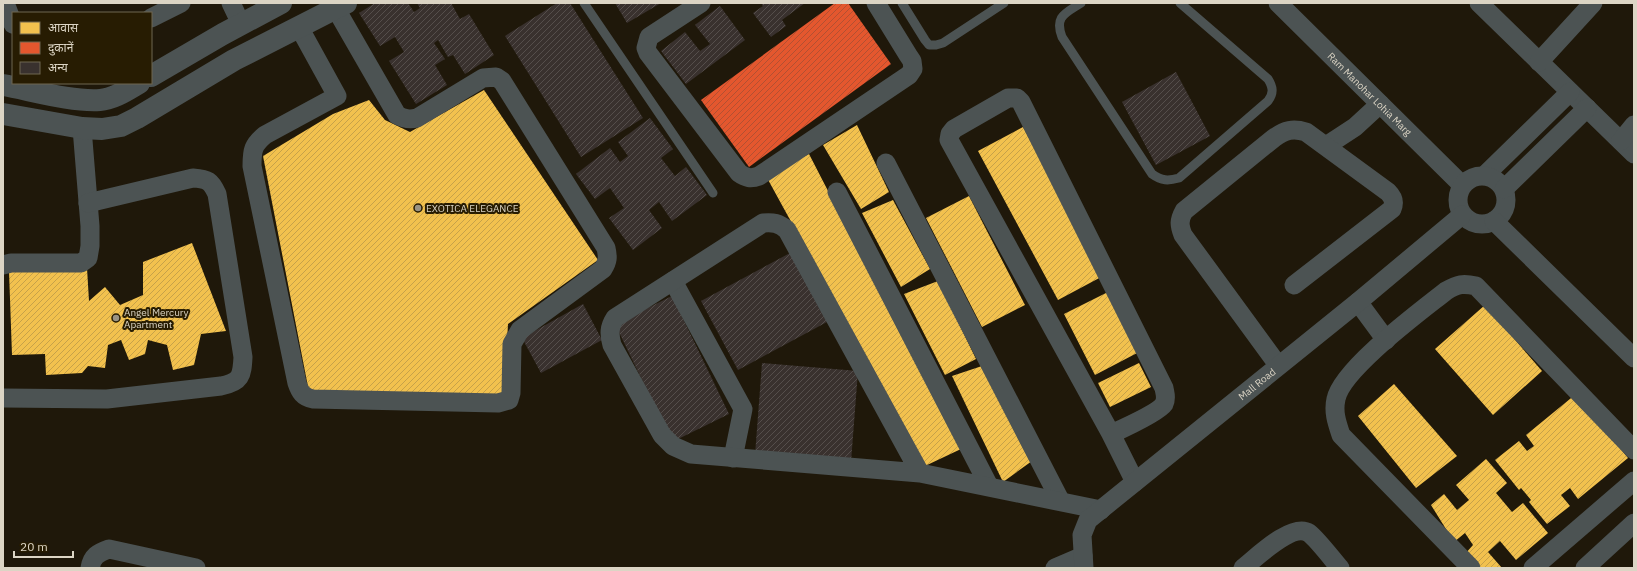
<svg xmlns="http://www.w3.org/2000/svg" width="1637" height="571" font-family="'IBM Plex Sans','Noto Sans Devanagari',sans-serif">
	<defs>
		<pattern id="homes-hatch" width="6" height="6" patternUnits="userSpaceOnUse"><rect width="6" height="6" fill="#f2c14e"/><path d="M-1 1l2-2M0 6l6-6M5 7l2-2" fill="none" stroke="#c6a149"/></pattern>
		<pattern id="shops-hatch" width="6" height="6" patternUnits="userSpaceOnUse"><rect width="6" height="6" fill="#e4572e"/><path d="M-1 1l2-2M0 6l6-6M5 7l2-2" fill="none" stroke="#b35032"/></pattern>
		<pattern id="building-hatch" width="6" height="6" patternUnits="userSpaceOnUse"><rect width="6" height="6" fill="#39312e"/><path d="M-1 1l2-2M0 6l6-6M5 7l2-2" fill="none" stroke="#554e4b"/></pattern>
	</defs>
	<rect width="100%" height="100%" fill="#1f180a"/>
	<path fill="url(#homes-hatch)" d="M484 90 598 260 508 324 504 395 309 392 263 156 333 114 369 100 385 120 410 132Z
		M857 125 889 192 861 209 823 145Z
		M1023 127 1103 276 1058 300 978 151Z
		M809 154 961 449 925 466 766 176Z
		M969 196 1025 305 982 327 926 218Z
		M893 200 930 269 901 287 862 213Z
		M192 243 226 331 201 334 194 365 173 370 167 345 148 340 145 354 129 360 121 340 108 345 105 368 88 366 82 373 46 375 45 354 12 355 9 271 87 268 89 301 105 287 120 305 143 295V262Z
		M938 281 976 359 945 375 904 294Z
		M1108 292 1139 352 1095 375 1064 314Z
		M1485 305 1542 371 1493 415 1435 349Z
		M1139 363 1151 387 1110 407 1098 383Z
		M982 366 1032 461 1003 482 952 376Z
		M1394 384 1457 456 1416 488 1358 416Z
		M1576 394 1628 458 1578 499 1570 488 1561 495 1570 506 1547 524 1529 502 1531 500 1521 488 1519 490 1495 460 1519 441 1527 451 1534 446 1526 435Z
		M1486 459 1507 483 1496 493 1512 512 1523 503 1548 533 1516 560 1500 541 1488 552 1502 568H1480L1465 554 1473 545 1465 533 1454 542 1431 505 1444 494 1457 510 1469 500 1456 485Z"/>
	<path fill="url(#shops-hatch)" d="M835 3H848L891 64 749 167 701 100Z"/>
	<path fill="url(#building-hatch)" d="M375 3H398L399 4 408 3 414 12 420 8 417 3H451L460 19 469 14 494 55 465 74 453 55 448 57 438 40 434 43 445 59 435 65 447 85 416 104 389 61 404 52 395 37 380 46 359 13Z
		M557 3H570L643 118 581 157 505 36Z
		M615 3H661L627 23Z
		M761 3H805L782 20 786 26 771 37 753 13 763 6Z
		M720 6 745 40 686 84 661 51 685 32 700 51 710 44 695 25Z
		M1176 72 1210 136 1156 165 1122 102Z
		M650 118 673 149 661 158 675 176 686 167 707 195 672 221 659 202 649 210 662 228 633 250 609 218 624 208 610 188 595 199 576 174 610 148 620 162 628 156 618 142Z
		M790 253 827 322 738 370 701 301Z
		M672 296 729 414 672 442 615 324Z
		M583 304 602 340 541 373 522 338Z
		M762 363 858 371 851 462 755 455Z"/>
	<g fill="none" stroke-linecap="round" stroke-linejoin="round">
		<path stroke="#4c5353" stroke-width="9" d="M584 3 713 193
			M902 3 925 40 929 45H936L943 43 1004 3
			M1081 3C1066 13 1054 16 1062 37L1152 174C1162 181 1168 181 1179 178L1268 101C1274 93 1273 87 1268 79L1180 3"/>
		<g stroke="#4c5353" stroke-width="19">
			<path d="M5 3 13 24"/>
			<path d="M231 3 241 24"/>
			<path d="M701 3 649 37 646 48 648 53 739 173C746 178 751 179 759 176L909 75 913 69 912 61 908 55 876 3"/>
			<path id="s1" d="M1278 3 1462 185"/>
			<path d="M1479 3 1634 154"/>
			<path d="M151 18 181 3"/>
			<path d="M299 27 337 96 265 135C253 145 252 150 252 166L297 383C300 392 303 397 313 399L498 403 509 400 511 393 512 344 520 330 603 269C608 261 608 257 606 248L502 81 496 77 483 78 417 118C409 120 404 119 397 115L336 9"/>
			<path d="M1539 62 1593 3"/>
			<path d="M1621 141 1634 125"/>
			<path d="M1326 146 1355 127 1380 104"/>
			<path d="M886 163 1060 500"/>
			<path d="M1485 175 1570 92"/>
			<circle cx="1482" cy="200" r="24"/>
			<path d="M1504 189 1587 108"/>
			<path d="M837 192 989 486"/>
			<path d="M1494 221 1634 358"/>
			<path d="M3 265 11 263H81L88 258 90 246V226L82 128"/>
			<path d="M673 281 743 409 733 458"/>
			<path d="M1358 302 1386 340"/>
			<path d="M1278 365 1183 235C1179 225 1179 220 1184 211L1274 138C1285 130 1293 128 1306 132L1388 192C1393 197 1395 202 1392 209L1294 285"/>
			<path d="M3 398 107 399 221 386C241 382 242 376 243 357L217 194C211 181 208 179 193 178L88 203"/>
			<path d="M1111 434C1122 429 1159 412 1164 404 1167 398 1165 394 1164 388L1021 102 1017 98H1008L954 129 950 134 949 140 1111 434 1135 482"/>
			<path d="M920 473 787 230C779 223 773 222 763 223L615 318C609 327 609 334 612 345L662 435 673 446 691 454 920 473 1101 510"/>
			<path d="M90 568C92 556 98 553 109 549L196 568"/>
			<path d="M1055 568 1083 556"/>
			<path id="s2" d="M1084 568 1082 535 1088 520 1358 302 1462 215"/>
			<path d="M1243 568C1256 558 1292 522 1309 533 1317 539 1333 560 1340 568"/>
			<path d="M1471 568 1341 435C1337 423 1333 412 1336 399 1342 369 1421 311 1446 291 1458 284 1463 283 1476 286L1634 450"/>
			<path d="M1533 568 1634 481"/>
			<path d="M1585 568 1634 523"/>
		</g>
		<path stroke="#4c5353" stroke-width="22" d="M151 76 223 34 281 3
			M3 85C31 90 72 102 100 100 114 99 127 90 139 83
			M3 114 82 128 102 129 121 126 137 118 234 60 346 3"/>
	</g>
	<g fill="#9a9384" stroke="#271c02" stroke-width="1.5">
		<circle cx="418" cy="208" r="4"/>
		<circle cx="116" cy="318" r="4"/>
	</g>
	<g text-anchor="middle" stroke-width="4" stroke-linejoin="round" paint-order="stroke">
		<g font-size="10" fill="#dcd5c5" stroke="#271c02">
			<text dy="4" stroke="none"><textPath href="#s1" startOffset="129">Ram Manohar Lohia Marg</textPath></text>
			<text dy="4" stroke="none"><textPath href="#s2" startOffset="266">Mall Road</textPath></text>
		</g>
		<g font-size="10" fill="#dcd5c5" stroke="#271c02" text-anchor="start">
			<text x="426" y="212">EXOTICA ELEGANCE</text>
			<text x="124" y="316">Angel Mercury<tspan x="124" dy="12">Apartment</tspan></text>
		</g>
	</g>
	<rect width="1637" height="571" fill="none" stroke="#dcd5c5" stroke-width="8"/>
	<rect x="12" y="12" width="140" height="72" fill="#271c02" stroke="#6f6650"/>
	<rect x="20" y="22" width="20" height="12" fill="#f2c14e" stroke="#6f6650"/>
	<text x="48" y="32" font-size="12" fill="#dcd5c5">आवास</text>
	<rect x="20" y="42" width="20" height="12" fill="#e4572e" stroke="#6f6650"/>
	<text x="48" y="52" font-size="12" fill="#dcd5c5">दुकानें</text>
	<rect x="20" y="62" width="20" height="12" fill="#39312e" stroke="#6f6650"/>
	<text x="48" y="72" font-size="12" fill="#dcd5c5">अन्य</text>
	<path d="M14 551v6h59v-6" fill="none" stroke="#dcd5c5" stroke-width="2"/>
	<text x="20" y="551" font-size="12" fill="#dcd5c5" stroke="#271c02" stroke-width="3" paint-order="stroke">20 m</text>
</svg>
